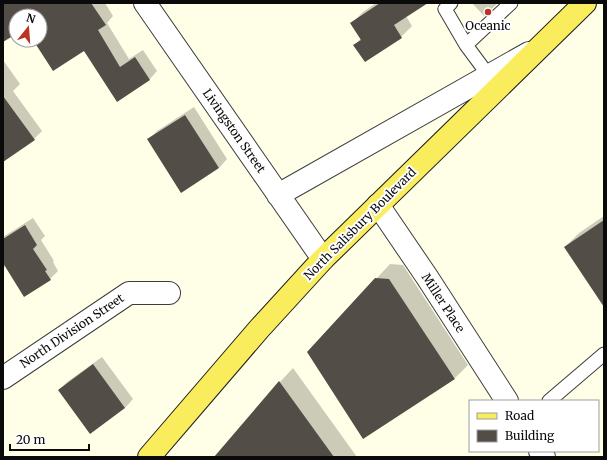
<svg xmlns="http://www.w3.org/2000/svg" width="607" height="460" font-family="Merriweather,serif">
	<rect width="100%" height="100%" fill="#fffee7"/>
	<path fill="#0003" d="M3 3H105L113 16 107 23 129 59 143 50 157 71 149 80 117 100 84 50 34 40H40V16H16V33L3 21Z
		M376 3H426L406 16 412 26 401 37 355 45 361 38 352 23 363 12Z
		M472 3H498L484 16Z
		M3 60 20 84 13 91 42 131 34 139 3 148Z
		M194 107 227 159 219 168 148 140 157 131Z
		M604 216V305L565 247 579 233Z
		M33 218 45 236 41 240 54 261 53 262 58 271 50 279 6 266 3 268V237Z
		M390 264 403 265 468 365 455 378 376 279Z
		M102 357 133 399 125 408 59 390 67 382Z
		M293 368 357 457H229L223 448 280 382Z"/>
	<path fill="#524d46" d="M3 3H91L106 25 98 30 120 67 135 57 150 80 117 102 84 51 53 71 33 40H40V16H16V34L3 42Z
		M380 3H428L394 25 402 38 365 62 353 45 361 40 350 23Z
		M3 96 35 140 3 162Z
		M185 115 219 168 181 193 147 139Z
		M604 220V307L564 247Z
		M25 225 37 245 33 249 47 270 45 271 51 280 24 297 3 263V239Z
		M375 278 389 279 455 379 363 439 307 352Z
		M93 364 125 408 90 434 58 390Z
		M279 381 334 457H214Z"/>
	<g fill="none" stroke-linecap="round" stroke-linejoin="round">
		<defs>
			<path id="lane" d="M451 3 445 9 466 45 489 76
				M466 45 511 3
				M549 401 604 354"/>
			<path id="street" d="M145 3 323 259
				M278 195 529 53
				M378 205 427 277 507 401
				M3 378 129 293H169
				M540 451 544 457"/>
			<path id="primary" d="M149 457 259 329 323 259 585 3"/>
		</defs>
		<use href="#lane" stroke="#3d3d3d" stroke-width="15"/>
		<use href="#street" stroke="#3d3d3d" stroke-width="24"/>
		<use href="#primary" stroke="#1b1b1b" stroke-width="24"/>
		<use href="#lane" stroke="#fff" stroke-width="13"/>
		<use href="#street" stroke="#fff" stroke-width="22"/>
		<use href="#primary" stroke="#f9ed5d" stroke-width="22"/>
	</g>
	<circle fill="#b83524" stroke="#fff" stroke-width="1.5" cx="488" cy="12" r="4"/>
	<g text-anchor="middle" stroke-width="4" stroke-linejoin="round" paint-order="stroke">
		<g font-size="12" fill="#0a0a0a" stroke="#fff">
			<text x="488" y="30">Oceanic</text>
		</g>
		<g font-size="12" fill="#0a0a0a" stroke="#fff">
			<text transform="translate(234 131) rotate(55)" y="4">Livingston Street</text>
			<text transform="translate(360 224) rotate(-45)" y="4">North Salisbury Boulevard</text>
			<text transform="translate(443 303) rotate(57)" y="4">Miller Place</text>
			<text transform="translate(72 331) rotate(-34)" y="4">North Division Street</text>
		</g>
	</g>
	<rect width="607" height="460" fill="none" stroke="#0a0a0a" stroke-width="8"/>
	<rect x="469" y="400" width="130" height="52" fill="#ffffff" stroke="#9d9d9d"/>
	<rect x="477" y="413" width="20" height="6" fill="#f9ed5d" stroke="#9d9d9d"/>
	<text x="505" y="420" font-size="12" fill="#0a0a0a">Road</text>
	<rect x="477" y="430" width="20" height="12" fill="#524d46" stroke="#9d9d9d"/>
	<text x="505" y="440" font-size="12" fill="#0a0a0a">Building</text>
	<g transform="translate(28 28) rotate(17)"><circle r="19" fill="#ffffff" stroke="#9d9d9d"/>
	<path d="M0-3L7 15L0 10L-7 15Z" fill="#b83524"/>
	<text y="-6" font-size="11" font-weight="bold" text-anchor="middle" fill="#0a0a0a">N</text>
	</g>
	<path d="M10 444v6h79v-6" fill="none" stroke="#0a0a0a" stroke-width="2"/>
	<text x="16" y="444" font-size="12" fill="#0a0a0a" stroke="#ffffff" stroke-width="3" paint-order="stroke">20 m</text>
</svg>
